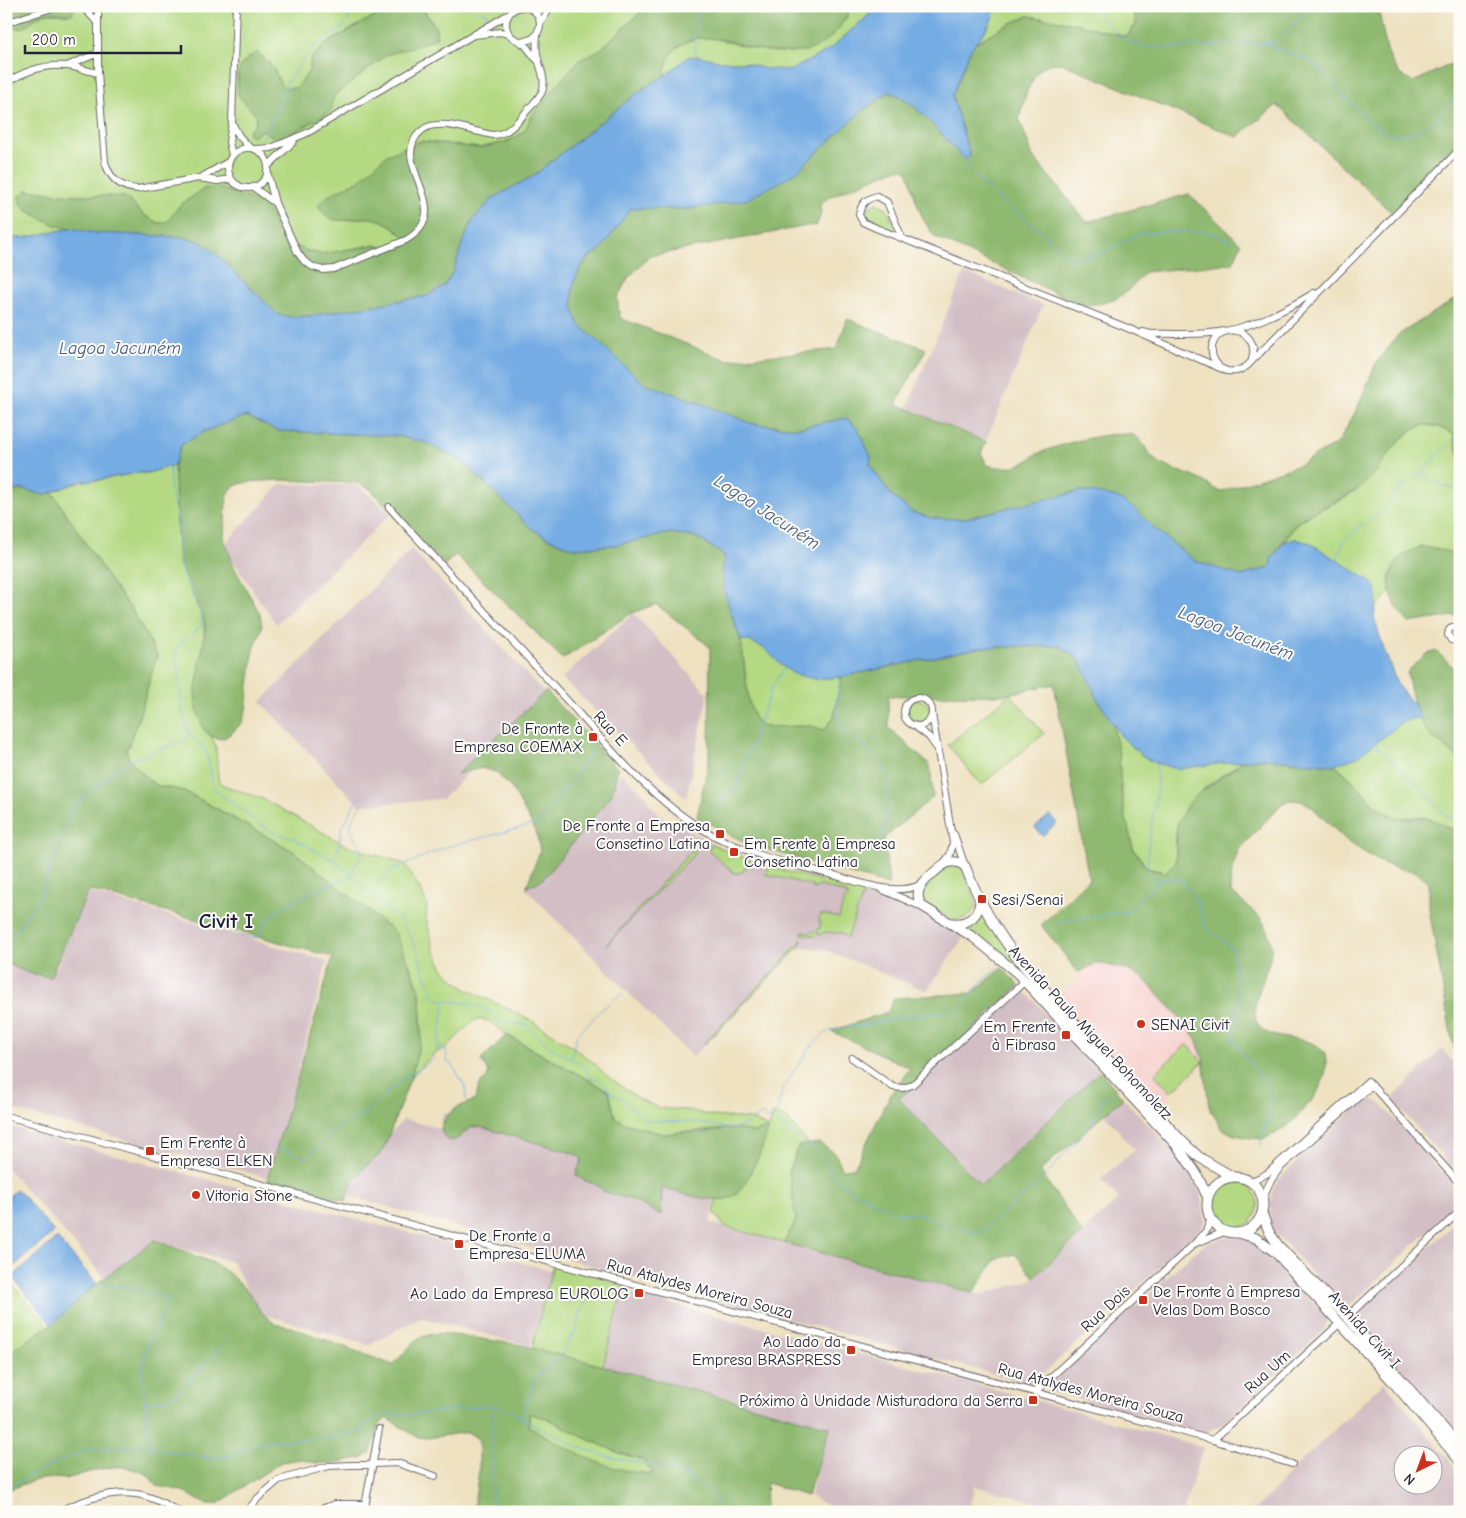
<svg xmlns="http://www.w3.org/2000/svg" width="1466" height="1518" font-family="'Comic Neue',sans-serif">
	<rect width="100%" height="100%" fill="#fdfcf7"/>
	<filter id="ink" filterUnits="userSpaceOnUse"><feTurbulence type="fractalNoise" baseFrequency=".02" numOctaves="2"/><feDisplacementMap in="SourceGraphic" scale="10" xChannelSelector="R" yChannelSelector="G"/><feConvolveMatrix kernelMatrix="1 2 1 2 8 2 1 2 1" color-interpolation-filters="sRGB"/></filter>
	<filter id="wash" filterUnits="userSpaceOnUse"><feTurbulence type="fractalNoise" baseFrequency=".0096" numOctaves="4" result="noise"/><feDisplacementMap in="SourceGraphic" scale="20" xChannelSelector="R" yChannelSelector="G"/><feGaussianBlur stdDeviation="1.12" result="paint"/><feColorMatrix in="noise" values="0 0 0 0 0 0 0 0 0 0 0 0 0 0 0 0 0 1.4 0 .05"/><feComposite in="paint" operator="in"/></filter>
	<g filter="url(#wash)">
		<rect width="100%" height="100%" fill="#eee1c0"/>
		<path fill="#f7d0ce" d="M1123 937 1222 1047 1157 1107 1057 997Z"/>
		<path fill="#d2bec4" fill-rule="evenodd" d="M964 272 1043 305 986 441 907 408Z
			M281 484 357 485 391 514 276 624 223 546Z
			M411 549 547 696 442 799 359 805 261 702Z
			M633 613 708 694 686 798 562 678Z
			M621 773 648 798 647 802 670 824 674 820 693 833 724 849 765 866 889 899 940 922 964 937 927 991 823 949 798 948 692 1057 526 889Z
			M81 890 327 961 269 1178 6 1108V954L57 967Z
			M1019 985 1100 1071 981 1186 899 1099Z
			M1442 1049 1460 1070V1169L1456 1172 1392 1099Z
			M1123 1098 1177 1155 1193 1180 1202 1197 1205 1221 1201 1229 1032 1384 645 1281 346 1195 355 1170 404 1119 441 1129 443 1113 591 1150 587 1167 666 1190 715 1201 710 1223 981 1295 1030 1280 1119 1199 1101 1179 1135 1150 1104 1114Z
			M1371 1098 1381 1104 1460 1192V1201L1346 1309 1278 1236 1271 1226 1270 1201 1273 1190 1278 1180 1363 1100Z
			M6 1126 553 1271 530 1346 421 1317 369 1345 259 1313 233 1262 160 1243 106 1279 6 1167Z
			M1460 1218V1437L1357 1322 1356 1316Z
			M1229 1237 1250 1240 1262 1249 1327 1317 1325 1329 1221 1425 1204 1433 1049 1391V1385L1199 1248 1216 1240Z
			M615 1289 1001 1391 1203 1447 1183 1512H1072L975 1486 968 1512H848L833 1509 810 1496 828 1429 597 1370Z
			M1384 1382 1460 1473V1512H1253L1304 1459ZM1404 1456H1434V1486H1404Z"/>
		<path fill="#b4d982" stroke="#6b7e5e" d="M75 6H321L327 12 332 6H402L392 9 326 44 311 58 309 71 301 83 296 88H285L280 83 273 67 237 73 238 95 257 116 255 124 248 131 263 130 285 137 320 118 333 109 331 105 335 95 386 55 430 41 436 38C437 24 430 18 421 7L412 6H647L601 49 578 62 535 111 525 130 515 138 502 143 479 148 420 141 371 171 358 181 328 196 329 218C342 222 347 220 360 218 378 215 394 226 406 239L403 248 389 249 374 245 321 254 304 250 287 242 276 231 274 225 249 198 234 194 228 190 173 215 167 222 158 223 144 215 125 197 59 194 27 190 26 210 55 225 71 228 24 238 6 237V28H23C30 23 38 15 47 13 52 12 65 15 72 14Z
			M851 6H879L830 49 792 70 765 69 747 63 722 61 699 56 688 57 665 76V66L673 50 683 42 696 38H713L755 49 789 52 846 19Z
			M995 6H1129L1135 16 1136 24 1128 35 1123 36 1074 23 1028 16 1005 26 975 43 993 17Z
			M876 203 887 208 899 235 866 220 864 215 865 210Z
			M1423 425 1439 427 1454 434 1457 449 1460 455V557L1458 554 1420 547 1402 556 1396 563 1389 577 1390 593 1376 607 1377 598 1353 571 1326 553 1310 543 1295 539 1284 542 1299 521 1323 508 1347 497 1406 434Z
			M174 465 178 549 199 610 204 620V729L212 737 216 748 218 779 223 785 263 799 347 846 405 864 424 897 427 906 426 918 433 947 442 967 454 980 466 989 529 1019 573 1047 595 1064 607 1076 638 1098 659 1108 687 1110 712 1116 750 1119 769 1128 773 1114 786 1118 809 1144 798 1146 789 1171 796 1220 784 1243 724 1226 714 1213 717 1198 728 1199 762 1148 753 1132C730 1127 708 1131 685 1132 677 1132 669 1135 662 1134 646 1132 628 1126 615 1117L609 1091 507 1035 489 1021 478 1019 472 1022 447 1047 432 1055 411 1077 421 1039V1006L420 990 407 959 293 851 185 791 158 786 150 781 129 759 126 748 138 720 157 655 132 610 111 582 52 492 81 481 98 480 137 473H148Z
			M741 640 749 641 764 648 781 665 815 679 841 677 834 717 824 730 810 726 764 727 754 717 749 703Z
			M1010 694 1044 734 981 785 948 745Z
			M906 712a12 12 0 1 1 24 0a12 12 0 1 1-24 0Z
			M1414 718 1422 721 1428 732 1456 756 1460 763V830C1447 831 1436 819 1424 817 1414 815 1405 820 1393 816 1372 808 1362 789 1347 775 1343 771 1338 768 1334 765L1357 757 1403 722Z
			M1112 721 1121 736 1212 764 1243 761C1219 778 1188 794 1178 824 1174 835 1176 851 1176 862L1166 872 1147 868 1133 848 1125 815Z
			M712 844 752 861 741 873H734L709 850V848Z
			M693 849 696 852 605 946Z
			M955 865 963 869 976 902V906L969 917 955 920 927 906 922 899V889L944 868Z
			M770 867 864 892 847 939 842 933 824 932 820 936 818 932 815 936 802 934V932H805L804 930 808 933 819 929 821 924 819 919 821 914 839 918 844 900 848 898 847 894 821 886 813 889V886L765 874Z
			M982 912 1079 1033 965 928 966 925Z
			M801 939H802L800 946 705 1044 704 1043 799 944Z
			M1187 1044 1203 1062 1171 1092 1154 1074Z
			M1212 1205a23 23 0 1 1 46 0a23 23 0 1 1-46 0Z
			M553 1264 625 1283 603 1366 532 1348Z
			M6 1278 49 1326 6 1355Z
			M529 1413 547 1418 583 1437 619 1453 643 1460 654 1474C644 1473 633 1473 623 1471 589 1463 558 1444 529 1426Z"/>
		<path fill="#8fb970" stroke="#586e56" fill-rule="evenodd" d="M6 6H75L72 14C66 15 52 12 47 13 38 15 30 23 23 28H6Z
			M402 6 421 7 436 28V38L430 41 386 55 335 95 331 105 333 109 320 118 285 137 271 136 263 130 254 136 249 134 248 131 255 124 257 116 238 95C239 71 234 65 258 52L273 67 280 83 285 88H296L301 83 309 71 311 58 326 44 365 21Z
			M647 6H851C844 25 830 42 810 50 796 55 767 52 752 48 739 45 725 39 711 38 686 36 665 50 665 76L645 87 533 176 493 198 473 220 462 244 454 270 444 286 427 296 310 316 293 317 278 315 212 250 198 241 180 237 95 233 55 225 26 210 20 203V196L27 190 59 194 125 197 144 215 158 223 167 222 180 205 205 188H220L262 203 270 213 276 231 287 242 304 250 321 254 374 245 389 249 403 248 406 239C396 228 384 219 369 218 346 216 333 231 318 205L328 196 358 181 387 155 420 141 479 148 502 143 515 138 525 130 535 111 578 61 601 49Z
			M1129 6H1426L1379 13C1385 37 1387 74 1413 82L1460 60V142L1392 213 1277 105 1237 137 1061 63 1048 64 1037 72 1027 91 1019 118 1033 157 1087 222 1189 194 1241 244 1233 263 1145 272C1122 298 1118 303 1082 305L935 237C924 223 917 207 913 190 910 182 911 176 905 169H896L829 197 820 206 821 214 816 226 812 225 650 256 628 278 617 298 620 318 727 360 837 349 847 319 926 349 896 404 986 442 981 453 987 465C1000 469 1015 468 1027 461 1031 459 1033 456 1037 454 1058 445 1110 430 1133 435 1143 438 1146 453 1155 460 1167 469 1184 472 1197 478 1205 482 1212 487 1220 492L1299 465 1338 443 1357 409 1376 363 1398 335 1460 296V455L1457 449 1454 434C1445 430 1432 422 1421 426 1395 435 1385 466 1365 483 1346 501 1319 505 1299 521 1290 529 1279 549 1271 559L1273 565 1268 568 1241 576 1195 561 1155 529 1133 507 1091 492 1080 491 962 519 931 518 911 512 891 495 870 465 871 457 858 429 846 418 797 428 753 424 700 403 643 383 578 324C568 301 571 275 590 257 593 254 599 252 602 248 612 235 621 221 631 207L688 209 847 124 863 110 889 92C914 98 943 137 961 155L970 156 952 96 970 50 975 43 1005 26 1028 16 1074 23 1123 36 1128 35 1136 24 1135 16Z
			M246 416 278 431 398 436 427 443 465 464 532 529 552 540 574 548 615 545 671 533 698 538 725 556 722 567 725 593 733 620 741 640 749 703 754 717 764 727 810 726 824 730 834 717 841 677 982 647 1061 646 1077 658 1085 672 1099 702 1112 721 1119 754 1121 791 1125 815 1133 848 1147 869 1165 872 1176 862 1177 825 1187 805 1198 794 1243 761 1265 758 1334 765 1347 775 1378 809 1393 816 1409 819 1422 817 1436 821 1448 828 1460 830V1067L1451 1035 1429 908V882L1415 871 1404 870 1380 862 1348 842 1311 806 1302 801 1289 800 1281 804 1273 813 1238 851 1232 870 1230 883 1231 892C1242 903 1259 913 1266 927 1269 935 1272 945 1271 953 1269 970 1248 1008 1257 1023 1266 1040 1293 1037 1309 1042 1315 1044 1320 1048 1325 1053L1326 1063 1325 1076 1315 1097 1289 1125 1273 1135 1262 1139 1250 1138 1234 1135 1222 1129 1209 1107 1203 1058 1196 1039 1184 1022 1142 977 1125 969 1098 963 1078 972 1041 925 1089 879 1054 684 1004 695 888 696 889 728 930 765 933 797 884 838 889 885 748 844 697 817 709 759 710 647 656 604 630 614 563 659 456 555 444 565 370 489 358 483 280 480 247 482 234 486 229 492 226 503 224 539 235 569 260 614 262 627 253 653 246 710 242 723 232 733 222 739 212 737 204 730 197 711 195 695 205 631 204 620 179 563 174 465 181 445 205 431Z
			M22 489 44 495 52 492 111 582 132 610 157 655 138 720 129 744 130 746 126 748 129 759 150 781 158 786 184 791 293 851 395 932 420 990 421 1039 411 1077 382 1153 366 1166 352 1182 346 1201 267 1180 333 957 89 890 50 977 28 973 6 963V499L9 493Z
			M1420 547 1431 548 1458 554 1460 557V615L1409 623C1395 608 1384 589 1393 569 1395 564 1398 559 1402 556 1407 552 1414 550 1420 547Z
			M1436 651 1460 674V763C1454 750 1439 744 1429 734 1415 717 1411 693 1407 672L1425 655Z
			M546 691 618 769 611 796 543 879 526 888 540 851 537 834 513 790 496 772 481 768 457 774Z
			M1002 968 1019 985 899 1099 981 1185 1100 1071 1123 1098 1040 1171 1082 1233 1034 1277 1015 1254 996 1259 973 1293 784 1243 796 1220 789 1171 798 1146 819 1143 836 1154 841 1169 854 1168 890 1095 910 1068 831 1031 888 1012 894 998 972 993Z
			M506 1035 609 1091 615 1117 625 1123 663 1134 683 1132H705L724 1129H737L753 1132 769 1128C763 1145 747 1195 726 1199 706 1202 681 1193 662 1188L661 1215 632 1200 605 1192 595 1184 583 1180 576 1175 582 1158 573 1153 480 1127C478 1127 474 1126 472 1127 464 1130 449 1155 441 1129 445 1110 459 1107 475 1100L480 1084 487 1078 489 1072 481 1060Z
			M155 1240 216 1264 231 1275 249 1293 261 1312 275 1324 291 1327 393 1365 418 1338 437 1333 469 1337 521 1345 631 1373 830 1427 807 1496 767 1483 764 1512H473L479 1471V1440L468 1432 428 1438 417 1437 387 1418 379 1424 376 1438 370 1453 361 1458 332 1463H315L301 1459 281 1462 219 1503C202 1508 196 1496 182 1491 174 1488 165 1488 157 1486L147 1474 126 1467H112L96 1470 66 1479 51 1478 36 1480 21 1485 6 1491V1355L49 1326 99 1282ZM529 1414 547 1418 583 1437 619 1453 643 1460 653 1474C607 1472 568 1450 529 1426Z"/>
		<path fill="#75ace3" stroke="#4c678f" d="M879 6H995L993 17 985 31 970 50 952 96 970 156 967 159 961 156C944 138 912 97 889 92L863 110 794 174 746 200 688 209 631 208C621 221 612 235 602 248 598 252 593 254 589 257 571 275 568 302 579 324L643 383 700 403 753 424 797 428 846 418 858 429 871 457 870 465 891 495 912 512 931 518 962 519 1080 491 1091 492 1115 497 1133 507 1155 529 1195 561 1241 576 1268 568 1272 565 1271 559 1284 542 1295 539 1310 543 1367 579 1376 587 1377 598 1374 617 1383 647 1398 686 1414 705 1422 721 1414 718 1403 722 1357 757 1334 765 1265 758 1177 769 1152 762 1140 754 1121 736 1099 702 1085 672 1077 658 1061 646 982 647 841 677 815 679 794 674 781 665 764 648 749 641 741 640C732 613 717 586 725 556L698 538 671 533 615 545 574 548 552 540 532 529 465 464 427 443 398 436 278 431 246 416 205 431 181 445 174 465 148 473H137L98 480 81 481 44 495 22 489 9 493 6 499V237L24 238 71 228 95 233 180 237 198 241 212 250 278 315 293 317 310 316 427 296 444 286 454 270 462 244 473 220 493 198 533 176 645 87 665 76 688 57 699 56 722 61 747 63 765 69 792 70 830 49Z
			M1050 815 1057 823 1042 836 1035 827Z
			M17 1189 54 1232 7 1272 6 1199Z
			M57 1238 96 1283 52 1325 12 1277Z"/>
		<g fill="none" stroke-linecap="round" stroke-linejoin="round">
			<path stroke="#75ace3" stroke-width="1" d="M476 6 478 11 486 13 492 20
				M1092 6 1103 20 1127 41 1147 47 1169 48 1274 42 1283 35 1310 6
				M1261 43C1277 49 1298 54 1312 63 1325 71 1336 87 1346 99 1355 108 1379 132 1391 134 1421 140 1443 112 1460 92
				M696 58 695 35 700 6
				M259 147 276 110 282 92 293 73 306 55 320 42 343 28 357 6
				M962 156C980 190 1013 209 1042 232 1053 240 1060 252 1071 258H1080L1103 252 1141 233 1181 231 1205 232 1232 241
				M255 157 257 150
				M170 467V488L179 525 178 558 183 574 198 604 201 615V626L176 649 183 716 190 736 205 748 212 776V788L261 825 275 833 293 838 333 860 346 870 380 902 399 918 414 944 433 995 437 999 474 1004 487 1011 500 1022 527 1025 550 1047 584 1066 590 1078 598 1079 602 1082 612 1094 622 1099 647 1121 695 1122 727 1128H737L748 1124 762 1114 766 1119 776 1118 785 1128 818 1153 835 1177 848 1188 897 1213 920 1214 942 1224 979 1232 984 1230 1016 1201 1042 1180 1091 1124 1102 1099 1112 1093
				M1419 473 1439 484 1460 491
				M1336 559 1344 541 1355 530 1381 513 1401 487 1425 469 1453 439 1460 435
				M840 675 837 717 841 725C853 740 871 750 882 765 898 786 883 834 874 855
				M1374 743 1421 788 1447 816 1460 821
				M1156 764C1156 773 1158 782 1157 791 1154 814 1144 852 1149 874L1157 880 1178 878 1181 880 1195 898 1206 928 1233 948 1239 1009 1233 1033V1041L1268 1086C1278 1109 1261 1124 1261 1145
				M709 812C716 802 729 798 736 787L774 682 785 668
				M333 860 339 848 341 828 346 821 354 804 361 796
				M351 873 358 863 362 850C360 843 354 839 352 833 347 822 359 808 366 801
				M370 891 390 871 446 847 536 824 556 802 592 751
				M197 913 225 925 241 936 258 938C263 933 261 926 266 921 289 898 322 887 352 876
				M1056 922 1126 912 1131 909 1159 880
				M6 938 12 935 18 929 40 897 70 811 74 805 130 760 175 744 189 736
				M438 1046 446 1050 447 1062 452 1064 466 1089V1100
				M571 1057 577 1035 602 1009 623 993
				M776 1118 782 1090 808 1050 825 1033 832 1030 875 1023 900 1017 956 1011 986 977 1000 967
				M278 1148 307 1158 333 1130 364 1114 402 1079 423 1067 432 1059 435 1054 438 1045 445 1001
				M93 1284 129 1288 170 1298 149 1342 141 1371 150 1446
				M145 1403 170 1398 177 1394 223 1344 226 1337
				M492 1406V1512
				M521 1418 537 1377 562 1354 569 1339 575 1333 580 1314 594 1286
				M6 1488 55 1463 86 1450 141 1446 214 1459 230 1456 266 1441 328 1438 348 1434 359 1431 377 1417 383 1414 410 1415 491 1405 508 1410 526 1421 579 1447 604 1456 669 1468 695 1480 705 1487 724 1512"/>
		</g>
	</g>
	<g filter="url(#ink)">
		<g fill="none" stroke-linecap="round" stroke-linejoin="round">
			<defs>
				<path id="street" d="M82 6 98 23
					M98 6V73L105 162C110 179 120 188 138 189L199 178 217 181 231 179
					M506 24a17 17 0 1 1 34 0a17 17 0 1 1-34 0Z
					M6 23 58 6
					M540 24 551 6
					M475 35 500 32 509 34
					M517 40 525 45 536 59
					M67 66 98 53
					M6 83C24 71 45 64 67 66 77 67 88 71 98 73
					M232 123 239 136 250 148
					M228 168a20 20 0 1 1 40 0a20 20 0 1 1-40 0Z
					M255 149 271 148 307 133 509 14
					M232 155 229 142 232 123 236 6
					M268 166 294 141
					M267 171 275 203 298 253 304 261 313 267 323 270 334 269 406 240C458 210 389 165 419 133 423 129 430 125 436 125 454 123 475 132 493 135 507 134 513 126 522 117 528 109 537 101 542 92 547 79 539 67 537 54 536 46 536 39 538 30
					M200 178 228 162
					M253 187 275 203
					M902 238 887 202 877 196C866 199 861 203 859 215L863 222 876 228 1125 327 1227 371C1235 372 1240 371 1247 366L1460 149
					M1143 332 1151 334C1175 333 1201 336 1225 331 1255 326 1289 308 1314 293
					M1218 365C1213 360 1211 354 1212 347 1218 319 1261 329 1252 359
					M389 507C446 571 505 633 563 696 606 743 647 796 702 829 744 854 790 864 837 876 861 883 899 897 921 884
					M1460 628 1452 627 1449 630 1448 635 1451 640 1456 641 1460 640
					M904 712a14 14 0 1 1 28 0a14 14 0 1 1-28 0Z
					M932 714 953 843 950 855 943 864
					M915 726 929 737 936 747
					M954 834 965 866
					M881 889 922 907
					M852 1058 893 1087 903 1088 912 1085 1025 981
					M6 1116 1213 1440 1292 1464
					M1249 1181 1257 1179 1268 1173 1368 1081 1460 1184
					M1263 1204C1265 1188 1271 1179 1281 1167L1372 1085
					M1196 1243 1227 1231
					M1347 1317 1460 1211
					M1035 1392 1193 1245 1206 1231 1211 1219
					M1213 1440 1340 1323
					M57 1512C81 1501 109 1490 136 1494 151 1496 166 1504 179 1512
					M246 1512 258 1498 279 1480 329 1466 397 1463 435 1476
					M313 1512 335 1504H366
					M364 1512 379 1429"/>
				<path id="secondary" d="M953 923C969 925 980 914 980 899
					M1207 1205a28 28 0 1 1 56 0a28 28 0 1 1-56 0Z
					M1208 1198 1196 1173 1178 1147 1017 973 973 937 922 906C913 893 921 884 931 875 942 865 951 856 965 866 981 907 1004 944 1033 977L1181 1140 1199 1157 1233 1177
					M1262 1213 1269 1232 1278 1245 1347 1317 1460 1447
					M1237 1233 1256 1238 1276 1253 1393 1382 1460 1461"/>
			</defs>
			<use href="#street" stroke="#69656a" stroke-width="8"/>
			<use href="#secondary" stroke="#69656a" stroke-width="11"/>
			<use href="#street" stroke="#fff" stroke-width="6"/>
			<use href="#secondary" stroke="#fff" stroke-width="9"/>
		</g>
	</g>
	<g fill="#c8321e" stroke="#fdfcf7" stroke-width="2">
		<rect x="588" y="732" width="10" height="10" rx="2.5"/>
		<rect x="715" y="829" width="10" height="10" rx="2.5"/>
		<rect x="729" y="847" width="10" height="10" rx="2.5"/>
		<rect x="977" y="894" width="10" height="10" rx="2.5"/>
		<circle cx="1141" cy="1024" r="5"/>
		<rect x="1061" y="1030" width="10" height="10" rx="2.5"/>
		<rect x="145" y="1146" width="10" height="10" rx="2.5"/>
		<circle cx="196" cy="1195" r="5"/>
		<rect x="454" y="1239" width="10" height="10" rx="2.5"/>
		<rect x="634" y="1288" width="10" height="10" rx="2.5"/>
		<rect x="1138" y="1295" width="10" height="10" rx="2.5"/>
		<rect x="846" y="1345" width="10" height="10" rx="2.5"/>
		<rect x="1028" y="1395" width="10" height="10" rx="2.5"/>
	</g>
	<g text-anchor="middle" stroke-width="4" stroke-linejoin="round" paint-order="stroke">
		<g font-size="16" fill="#22223b" stroke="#fdfcf7" text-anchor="start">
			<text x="583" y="734" text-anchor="end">De Fronte à<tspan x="583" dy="18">Empresa COEMAX</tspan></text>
			<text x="710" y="831" text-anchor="end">De Fronte a Empresa<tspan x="710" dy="18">Consetino Latina</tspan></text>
			<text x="744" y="849">Em Frente à Empresa<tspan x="744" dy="18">Consetino Latina</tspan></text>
			<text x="992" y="905">Sesi/Senai</text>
			<text x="1151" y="1030">SENAI Civit</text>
			<text x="1056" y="1032" text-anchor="end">Em Frente<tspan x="1056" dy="18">à Fibrasa</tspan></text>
			<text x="160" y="1148">Em Frente à<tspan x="160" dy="18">Empresa ELKEN</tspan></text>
			<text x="206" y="1201">Vitoria Stone</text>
			<text x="469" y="1241">De Fronte a<tspan x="469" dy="18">Empresa ELUMA</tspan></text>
			<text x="1153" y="1297">De Fronte à Empresa<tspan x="1153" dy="18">Velas Dom Bosco</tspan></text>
			<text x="629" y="1299" text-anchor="end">Ao Lado da Empresa EUROLOG</text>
			<text x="841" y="1347" text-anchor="end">Ao Lado da<tspan x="841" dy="18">Empresa BRASPRESS</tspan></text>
			<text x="1023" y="1406" text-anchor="end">Próximo à Unidade Misturadora da Serra</text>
		</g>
		<g font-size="16" fill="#22223b" stroke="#fdfcf7">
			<text transform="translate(611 728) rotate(47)" y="6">Rua E</text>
			<text transform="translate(1091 1032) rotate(47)" y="6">Avenida Paulo Miguel Bohomoletz</text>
			<text transform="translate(700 1288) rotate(15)" y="6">Rua Atalydes Moreira Souza</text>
			<text transform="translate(1105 1308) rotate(-43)" y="6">Rua Dois</text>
			<text transform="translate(1365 1329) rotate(48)" y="6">Avenida Civit I</text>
			<text transform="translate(1267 1371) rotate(-42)" y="6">Rua Um</text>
			<text transform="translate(1091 1392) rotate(15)" y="6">Rua Atalydes Moreira Souza</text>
		</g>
		<g font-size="18" font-style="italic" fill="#43597e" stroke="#fdfcf7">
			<text x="120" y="354">Lagoa Jacuném</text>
			<text transform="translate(767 512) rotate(33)" y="6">Lagoa Jacuném</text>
			<text transform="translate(1236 633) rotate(21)" y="6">Lagoa Jacuném</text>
		</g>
		<g font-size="21" font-weight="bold" fill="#22223b" stroke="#fdfcf7">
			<text x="226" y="928">Civit I</text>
		</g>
	</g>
	<rect width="1466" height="1518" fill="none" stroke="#fdfcf7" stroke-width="25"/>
	<g transform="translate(1418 1470) rotate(222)"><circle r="24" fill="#fdfcf7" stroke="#a5a5ac"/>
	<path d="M0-4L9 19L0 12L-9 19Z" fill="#c8321e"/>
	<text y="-8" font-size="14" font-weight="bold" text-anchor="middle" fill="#22223b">N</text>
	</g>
	<path d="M25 45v8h156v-8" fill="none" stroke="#22223b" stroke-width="2.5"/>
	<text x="32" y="45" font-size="15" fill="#22223b" stroke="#fdfcf7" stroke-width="4" paint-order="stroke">200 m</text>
</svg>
